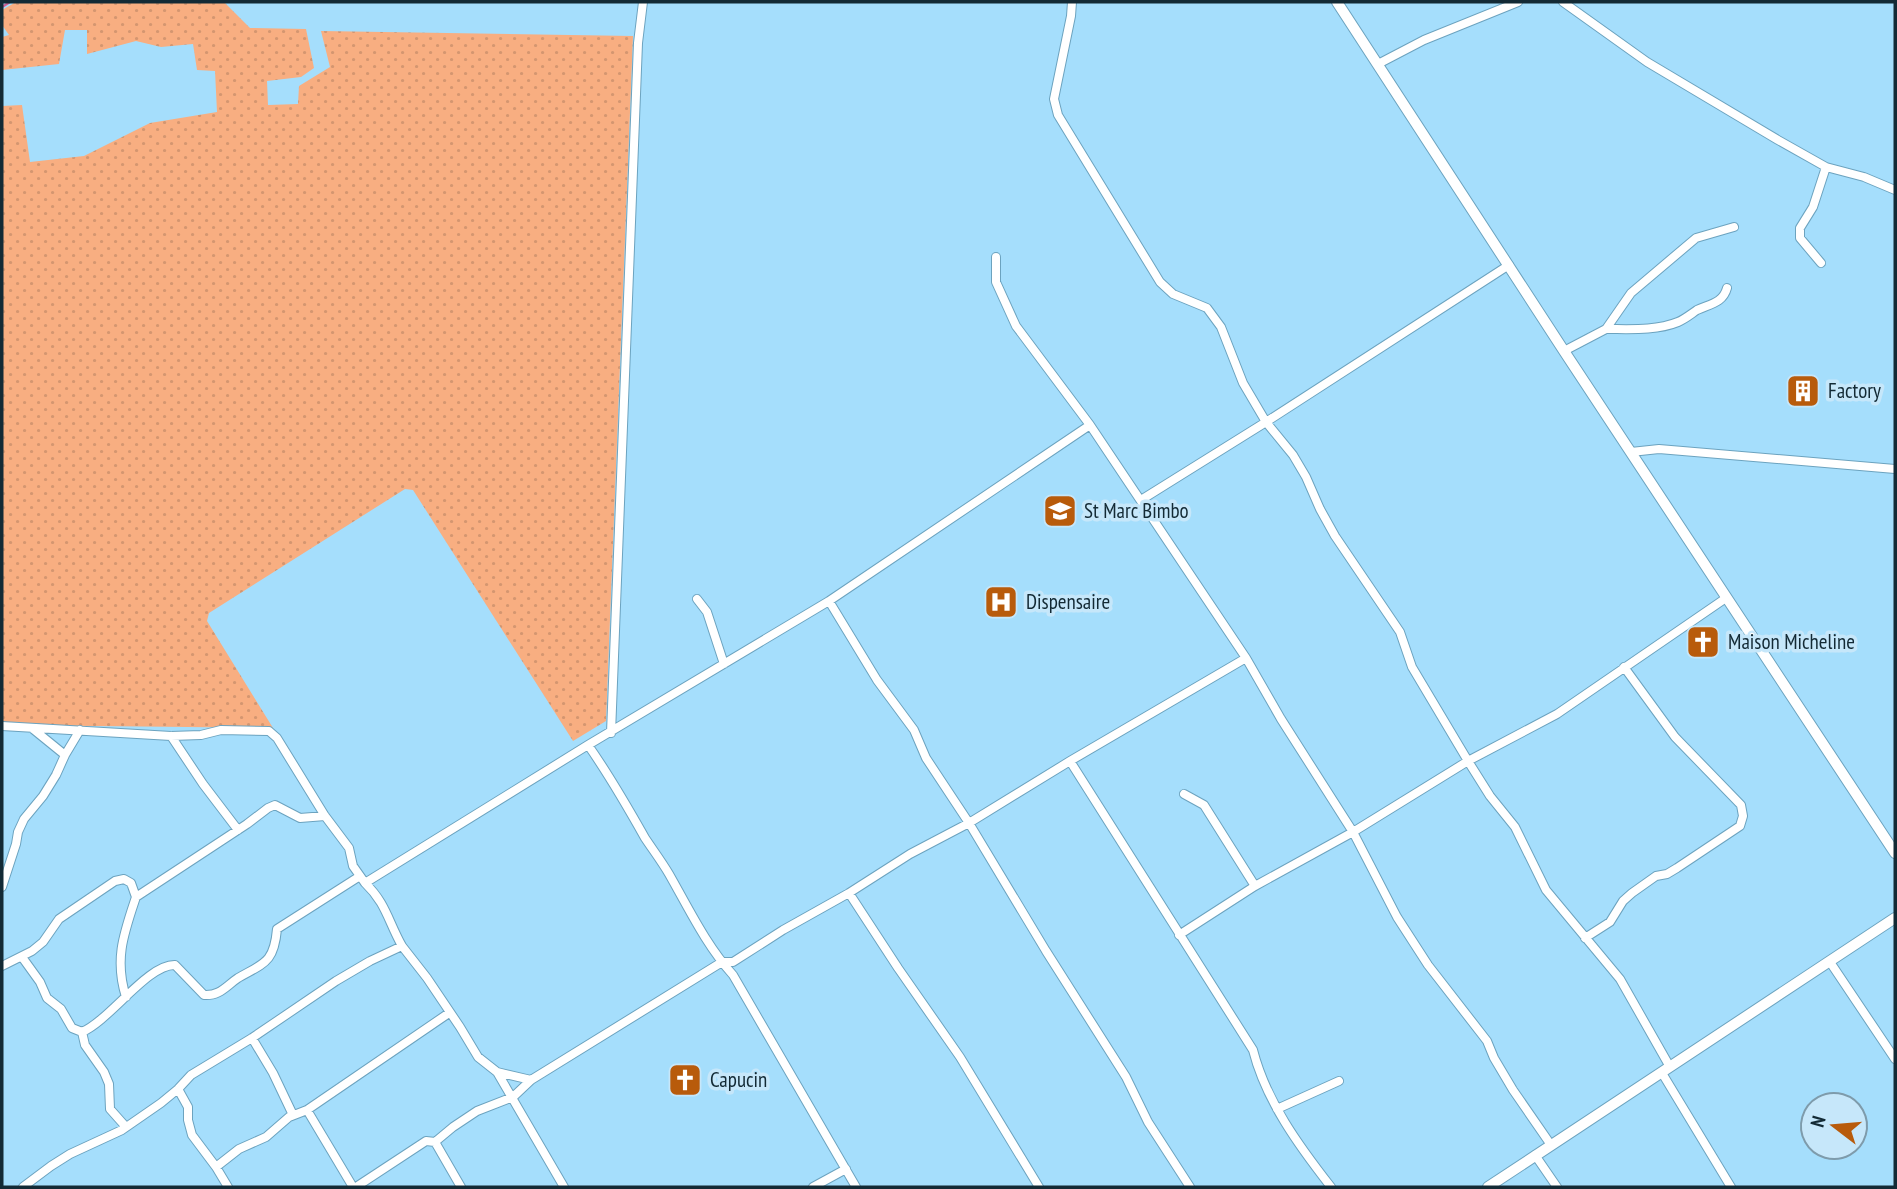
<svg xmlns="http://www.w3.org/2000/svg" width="1897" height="1189" font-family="'PT Sans Narrow',sans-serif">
	<defs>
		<pattern id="grass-dots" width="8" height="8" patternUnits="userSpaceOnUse" patternTransform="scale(1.75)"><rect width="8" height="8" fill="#f8ae81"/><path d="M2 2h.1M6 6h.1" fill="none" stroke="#d49670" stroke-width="1.8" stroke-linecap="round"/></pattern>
	</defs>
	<rect width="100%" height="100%" fill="#a5defc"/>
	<path fill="url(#grass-dots)" d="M16 2H224L250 28 306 29 314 68 301 77 267 81 268 105 298 104 299 86 330 67 321 31 633 36 606 721 573 741 413 490 405 489 209 613 207 621 273 728 2 725V106L22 105 30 162 84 156 150 123 217 112 215 71 197 70 193 44 161 47 136 41 87 54V30H65L59 64 2 70V37L9 35 2 25V10Z"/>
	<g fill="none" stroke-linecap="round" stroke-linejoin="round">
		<path stroke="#cc6094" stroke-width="2.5" d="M2 7 10 2"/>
		<defs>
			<path id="minor" d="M1072 2 1071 16 1054 99 1058 115 1160 282 1173 294 1207 308 1221 327 1243 383 1266 422 1293 455 1306 477 1320 509 1335 536 1400 632 1412 667 1468 761 1490 796 1515 827 1546 890 1620 979 1670 1067
				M1563 2 1647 62 1778 140 1826 167 1864 177 1895 190
				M1378 64 1424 40 1518 2
				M996 257V282L1016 326 1090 425 1246 658 1281 719 1353 832 1397 917 1428 965 1487 1041 1494 1058 1513 1090 1551 1145
				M1821 263 1800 238V228L1813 207 1826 167
				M1606 329C1629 329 1656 331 1678 322 1685 319 1691 314 1697 310 1710 304 1723 303 1727 288
				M1564 351 1606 329 1631 293 1696 238 1734 227
				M1631 452 1659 449 1895 469
				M1141 500 1266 422 1509 265
				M697 599 707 612 724 664
				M829 601 877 680 914 730 926 758 969 823 1046 951 1126 1077 1148 1122 1190 1187
				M2 726 171 736 201 735 221 730 269 731 277 738 325 816 349 848 353 866 365 883 588 745 829 601 1090 425
				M33 729 65 755
				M611 733 638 43 643 2
				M171 736 203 784 238 830
				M588 745C609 775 627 806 645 838 653 850 662 862 669 874 689 909 706 945 733 975L856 1187
				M1070 761 1253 1050C1266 1101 1299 1146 1331 1187
				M1184 794 1204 805 1255 886
				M365 883C386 903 388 921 402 946
				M2 887 16 844 18 832 24 819 43 796 56 775 65 755 80 730
				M849 893 898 968 960 1057 1039 1187
				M1179 935 1255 886 1353 832 1468 761 1557 714 1726 598
				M1585 938 1610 922 1623 901 1632 893 1656 876 1667 874 1677 868 1740 826 1743 816 1741 805 1675 737 1624 667
				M22 957 40 982 47 998 61 1009 72 1028 82 1032C110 1020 148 964 175 965L204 995C220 996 226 986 238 978 264 963 274 963 277 929L360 876
				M1830 962 1895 1059
				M2 966 32 951 43 942 59 919 115 881 124 879 131 883 136 897 247 824 268 808 275 805 300 818 325 816
				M126 997C114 959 124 933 136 897
				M82 1032 85 1045 104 1072 109 1084 110 1109 126 1127
				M252 1038 273 1073 293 1115
				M497 1072 531 1080
				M1662 1073 1731 1187
				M178 1089 188 1107V1120L192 1135 216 1167 228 1187
				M1277 1109 1339 1081
				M307 1110 353 1187
				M435 1142 461 1187
				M1535 1155 1557 1187
				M216 1167 239 1149 266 1137 289 1117 307 1110 449 1013
				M23 1187 51 1166 70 1154 122 1130 161 1103 178 1089 191 1075 252 1038 336 981 370 961 402 946 427 978 460 1027 478 1057 497 1072 564 1187
				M356 1187 426 1141 435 1142 453 1127 477 1111 513 1097 531 1080 722 962H733L783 930 849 893 910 854 969 823 1070 761 1246 658
				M813 1187 846 1169"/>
			<path id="major" d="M1337 2 1564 351 1895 853
				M1488 1187 1895 918"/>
		</defs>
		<use href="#minor" stroke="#6ca3bf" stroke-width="10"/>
		<use href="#major" stroke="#6ca3bf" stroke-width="12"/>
		<use href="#minor" stroke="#fff" stroke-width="8"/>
		<use href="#major" stroke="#fff" stroke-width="10"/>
	</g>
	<defs>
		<symbol id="building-square" viewBox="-11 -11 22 22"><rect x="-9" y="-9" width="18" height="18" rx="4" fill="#b85b0b" stroke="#c6e7fa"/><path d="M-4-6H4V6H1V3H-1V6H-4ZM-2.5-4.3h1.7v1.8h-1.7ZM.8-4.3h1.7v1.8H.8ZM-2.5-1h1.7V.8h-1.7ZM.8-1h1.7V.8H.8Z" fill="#fff"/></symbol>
		<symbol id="school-square" viewBox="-11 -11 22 22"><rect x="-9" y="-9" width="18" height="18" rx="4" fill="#b85b0b" stroke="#c6e7fa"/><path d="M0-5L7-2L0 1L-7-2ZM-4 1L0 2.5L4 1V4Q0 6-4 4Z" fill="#fff"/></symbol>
		<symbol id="hospital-square" viewBox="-11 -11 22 22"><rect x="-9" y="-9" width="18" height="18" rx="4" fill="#b85b0b" stroke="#c6e7fa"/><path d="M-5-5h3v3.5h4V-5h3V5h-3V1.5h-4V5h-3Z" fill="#fff"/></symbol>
		<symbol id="church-square" viewBox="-11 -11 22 22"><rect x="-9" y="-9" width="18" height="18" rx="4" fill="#b85b0b" stroke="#c6e7fa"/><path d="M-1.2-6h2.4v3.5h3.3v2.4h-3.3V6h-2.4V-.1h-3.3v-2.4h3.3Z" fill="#fff"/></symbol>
	</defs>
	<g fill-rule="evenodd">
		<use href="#building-square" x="1784" y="372" width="38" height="38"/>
		<use href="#school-square" x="1041" y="492" width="38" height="38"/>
		<use href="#hospital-square" x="982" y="583" width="38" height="38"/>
		<use href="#church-square" x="1684" y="623" width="38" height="38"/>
		<use href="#church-square" x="666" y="1061" width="38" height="38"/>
	</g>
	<g text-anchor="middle" stroke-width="7" stroke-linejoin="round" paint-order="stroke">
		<g font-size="21" fill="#132a35" stroke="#c6e7fa" text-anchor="start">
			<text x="1828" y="398">Factory</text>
			<text x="1084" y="518">St Marc Bimbo</text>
			<text x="1026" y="609">Dispensaire</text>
			<text x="1728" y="649">Maison Micheline</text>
			<text x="710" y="1087">Capucin</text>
		</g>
	</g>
	<rect width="1897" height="1189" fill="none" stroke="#132a35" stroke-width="7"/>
	<g transform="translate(1834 1126) rotate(286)"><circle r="33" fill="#c6e7fa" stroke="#7e9bab" stroke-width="2"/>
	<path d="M0-5L12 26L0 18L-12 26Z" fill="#b85b0b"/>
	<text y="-10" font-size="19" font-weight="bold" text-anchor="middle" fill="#132a35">N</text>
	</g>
</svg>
